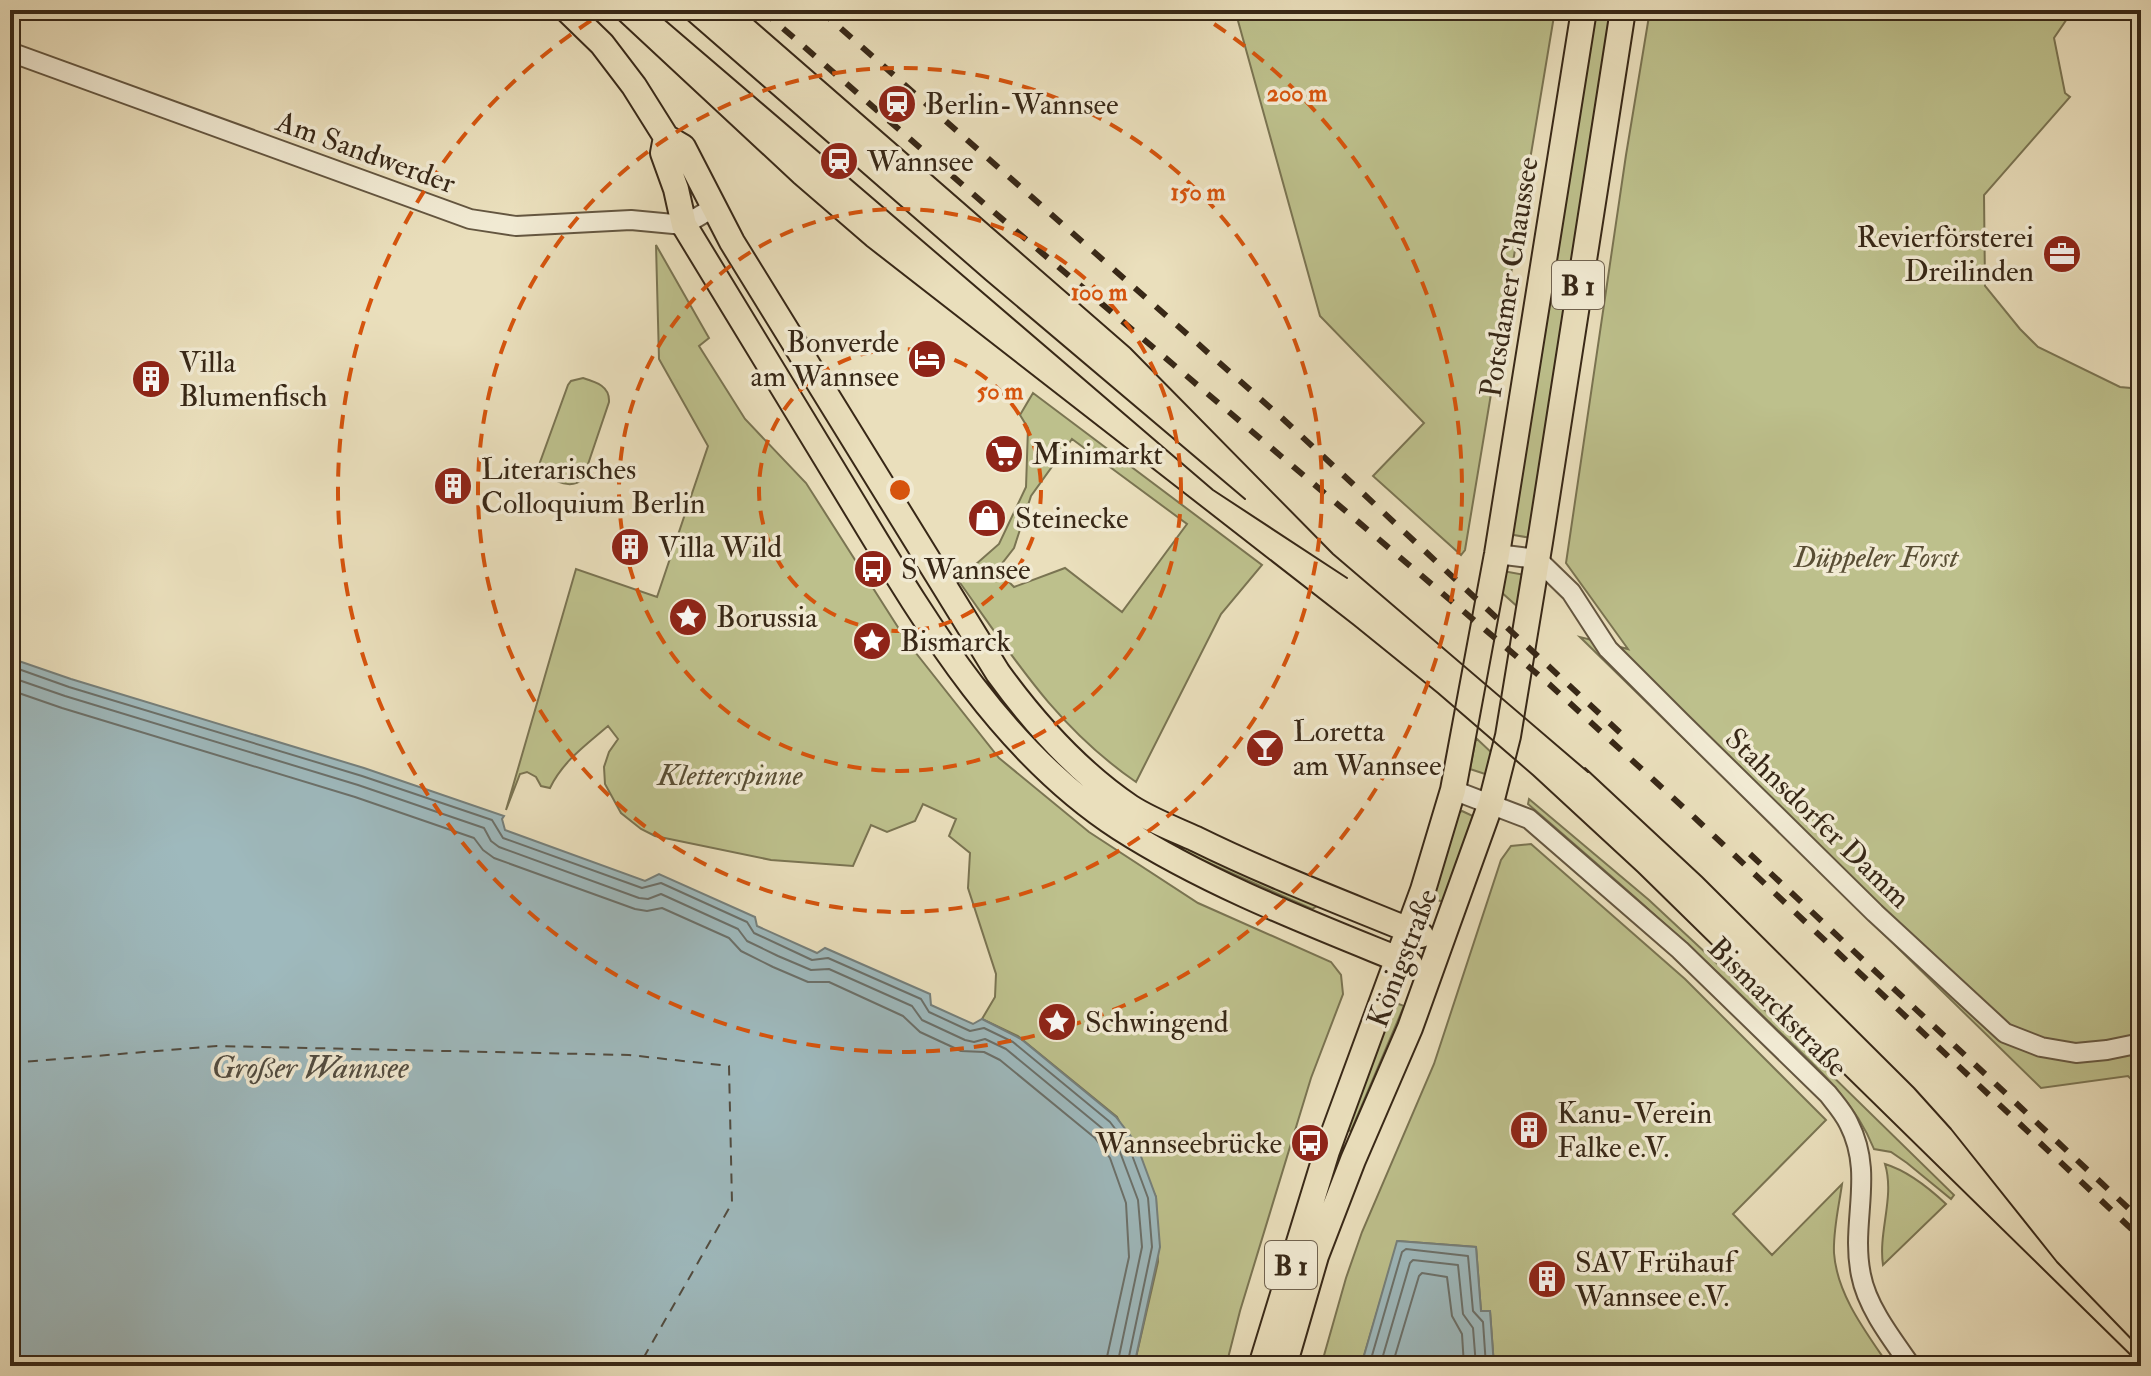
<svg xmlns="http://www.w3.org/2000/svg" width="2151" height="1376" font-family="'IM FELL Double Pica',serif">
	<rect width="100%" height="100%" fill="#eadfbc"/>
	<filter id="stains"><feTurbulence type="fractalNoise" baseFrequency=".0025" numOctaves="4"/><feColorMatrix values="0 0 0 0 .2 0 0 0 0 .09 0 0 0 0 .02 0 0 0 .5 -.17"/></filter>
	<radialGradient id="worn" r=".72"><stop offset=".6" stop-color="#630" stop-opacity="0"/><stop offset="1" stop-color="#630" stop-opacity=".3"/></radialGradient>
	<path fill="#bdc08c" stroke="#7a7452" stroke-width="2" fill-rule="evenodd" d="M1235 10H1555L1465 550 1461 555 1373 476 1424 423 1320 316Z
		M1593 10H1614L1531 538 1508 534Z
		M1650 10H2073L2054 38 2065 93 2070 97 1984 195 1985 286 2020 329 2038 347 2120 387 2141 389V1089L2128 1076 2041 1088 1580 637 1628 649 1566 563 1626 155Z
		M656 245 709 338 699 346 745 419 806 483 908 643 999 758 1089 832 1198 903 1331 962 1341 975 1343 994 1311 1078 1240 1311 1226 1366H1134L1158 1262 1156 1197 1117 1117 1018 1036 982 1019 995 997 996 974 968 888 970 853 949 836 956 819 923 804 915 821 887 832 871 825 853 866 771 860 655 836 641 829 621 813 605 784 604 767 609 752 618 739 608 726C586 745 563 761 550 788L541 786 536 777 527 772 520 774 506 810 576 569 657 597 708 446 659 359Z
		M583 378C596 382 610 386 609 402L583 479C571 490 555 481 542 474L539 465 568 385 571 381Z
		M1033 393 1262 565 1221 614 1136 782C1056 727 1013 657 958 580L999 544 1026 487 1028 428 1020 415ZM1072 439 1187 524 1122 612 1065 568 1014 587 997 570 1014 548 1031 496Z
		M1503 571 1525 575 1519 608 1500 591Z
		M1476 738 1493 754 1488 775 1470 769Z
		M1058 758 1317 902V906L1312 909 1166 844 1116 813 1053 762Z
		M1529 799 1649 900 1723 969 1954 1195 1951 1199 1907 1163 1891 1152 1874 1149C1852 1094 1806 1058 1765 1018 1689 943 1609 874 1528 804Z
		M1462 811 1475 817 1447 903 1431 898 1457 814Z
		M1531 844 1685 979 1826 1120 1733 1214 1772 1255 1842 1184C1839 1206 1833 1230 1834 1253 1837 1295 1866 1332 1889 1366H1494L1490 1311H1481L1476 1247 1398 1241 1361 1366H1321L1346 1278 1362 1232 1434 1064 1501 860 1511 846Z
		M1391 1001 1404 1006 1351 1131 1344 1129Z
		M1885 1164C1908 1171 1929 1188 1946 1204L1883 1265C1878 1232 1895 1197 1885 1164Z"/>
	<path fill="#9eb9bd" stroke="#757f7b" stroke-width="2" d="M10 658 71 679 364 768 504 816 502 819 505 830 645 881 659 874 755 917 757 926 817 953 825 948 930 994 931 1005 973 1024 982 1019 1021 1039 1116 1117 1136 1143 1156 1197 1160 1247 1134 1366H10Z
		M1397 1241 1476 1247 1481 1311H1490L1494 1366H1361Z"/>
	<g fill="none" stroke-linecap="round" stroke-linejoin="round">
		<path stroke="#6b706a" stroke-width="2" d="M10 666 69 687 362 776 492 820 503 838 642 888 661 883 747 922 754 933 812 960 828 958 921 999 929 1012 970 1031 984 1028 1013 1042 1110 1122 1129 1147 1148 1198 1152 1247 1127 1366
			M10 677 65 696 358 785 484 828 491 841 499 847 639 898 648 899 661 894 738 929 747 941 778 956 811 970 829 969 912 1006 922 1020 965 1040 974 1042 985 1039 1006 1049 1103 1129 1120 1152 1138 1200 1142 1247 1117 1366
			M10 690 62 708 355 797 474 838 483 850 494 858 635 909 647 911 662 908 729 938 741 951 773 967 808 982H829L903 1016 920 1032 961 1051 984 1052 1000 1060 1095 1138 1110 1158 1126 1203 1129 1257 1105 1366
			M1369 1366 1402 1252 1406 1249 1468 1256 1473 1311 1483 1322 1486 1366
			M1380 1366 1410 1263 1413 1260 1458 1265 1463 1314 1473 1328 1476 1366
			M1392 1366 1419 1276 1422 1273 1447 1277 1452 1316 1462 1334 1464 1366"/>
		<path stroke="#524c40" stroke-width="2" stroke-dasharray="10 8" stroke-linecap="butt" d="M10 1063 217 1046 629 1055 729 1066 732 1203 644 1357 630 1366"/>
		<defs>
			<path id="minor" d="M10 52 470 219 516 226 631 220 684 225 713 208
				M1497 554 1537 559 1571 592 1608 649 1681 722 1875 913 2005 1033 2041 1047 2076 1053 2107 1050 2141 1043
				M1453 790 1529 819 1680 950 1828 1094C1835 1103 1844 1113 1849 1124 1875 1175 1850 1222 1861 1275 1867 1307 1892 1339 1911 1366"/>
			<path id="major" d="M567 10 602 44 634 86 666 137 683 147 732 242 998 673C1035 724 1077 771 1130 807 1150 820 1174 829 1196 839 1269 875 1346 904 1421 935
				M666 137 663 153 676 189 684 225C735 309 787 393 838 478 915 604 992 745 1120 828 1209 885 1312 924 1410 964
				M1261 1366 1327 1151 1423 890 1453 790 1497 554 1584 10
				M1284 1366 1316 1256 1353 1160 1410 1028 1491 803 1508 736 1540 542 1623 10"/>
		</defs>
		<use href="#minor" stroke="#645640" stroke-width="22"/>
		<use href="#major" stroke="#382817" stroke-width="28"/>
		<use href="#minor" stroke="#f1ead3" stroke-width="18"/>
		<use href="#major" stroke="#eadfbc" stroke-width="24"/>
		<path stroke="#382817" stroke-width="2" d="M608 10 794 183 867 246 1354 625 1438 693 1533 775 1638 872 2141 1365
			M653 10 1213 490 1347 578
			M676 10 986 280 1245 499
			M742 10 1130 348 1333 554 1588 772 1585 768 1702 877 1914 1088 1951 1129 2057 1262 2141 1349"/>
		<path stroke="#382817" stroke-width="6" stroke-dasharray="14 14" stroke-linecap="butt" d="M762 10 988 207 1549 684 1695 818 2141 1238
			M820 10 1282 418 1630 742
			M1750 854 2141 1220"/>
	</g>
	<g fill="none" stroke="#d6540d" stroke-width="4" stroke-dasharray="14 10">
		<circle cx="900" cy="490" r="141"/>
		<circle cx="900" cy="490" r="281"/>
		<circle cx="900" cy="490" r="422"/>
		<path d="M1194 11A562 562 0 1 1 606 11"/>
	</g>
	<defs>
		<symbol id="station-disc" viewBox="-11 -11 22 22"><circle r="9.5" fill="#8f2418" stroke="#f1ead3"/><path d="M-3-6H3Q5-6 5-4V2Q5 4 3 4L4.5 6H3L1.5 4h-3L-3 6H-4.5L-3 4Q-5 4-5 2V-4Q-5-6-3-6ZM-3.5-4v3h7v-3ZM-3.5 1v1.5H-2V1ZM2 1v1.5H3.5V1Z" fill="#fff"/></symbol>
		<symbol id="office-disc" viewBox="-11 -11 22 22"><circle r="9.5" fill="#8f2418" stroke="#f1ead3"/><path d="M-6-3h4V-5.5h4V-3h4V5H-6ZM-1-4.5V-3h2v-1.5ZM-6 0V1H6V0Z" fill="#fff"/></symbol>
		<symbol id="hotel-disc" viewBox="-11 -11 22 22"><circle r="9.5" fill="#8f2418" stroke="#f1ead3"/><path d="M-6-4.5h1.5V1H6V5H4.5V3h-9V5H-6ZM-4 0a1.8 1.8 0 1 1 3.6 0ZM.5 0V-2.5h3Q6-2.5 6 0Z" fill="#fff"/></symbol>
		<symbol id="building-disc" viewBox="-11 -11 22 22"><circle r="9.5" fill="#8f2418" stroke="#f1ead3"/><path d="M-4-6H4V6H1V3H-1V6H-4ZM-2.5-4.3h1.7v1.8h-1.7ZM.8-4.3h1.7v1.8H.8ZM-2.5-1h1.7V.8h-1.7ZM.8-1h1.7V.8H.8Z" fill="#fff"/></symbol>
		<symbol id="supermarket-disc" viewBox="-11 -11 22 22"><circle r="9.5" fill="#8f2418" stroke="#f1ead3"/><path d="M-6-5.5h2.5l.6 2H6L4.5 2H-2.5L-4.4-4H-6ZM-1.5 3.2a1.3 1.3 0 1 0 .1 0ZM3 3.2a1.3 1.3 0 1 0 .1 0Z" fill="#fff"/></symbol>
		<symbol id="shop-disc" viewBox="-11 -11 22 22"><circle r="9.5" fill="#8f2418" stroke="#f1ead3"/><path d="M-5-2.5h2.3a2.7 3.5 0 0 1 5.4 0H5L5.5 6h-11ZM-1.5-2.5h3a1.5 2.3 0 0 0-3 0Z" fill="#fff"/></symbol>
		<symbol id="bus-disc" viewBox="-11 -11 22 22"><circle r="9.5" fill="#8f2418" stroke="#f1ead3"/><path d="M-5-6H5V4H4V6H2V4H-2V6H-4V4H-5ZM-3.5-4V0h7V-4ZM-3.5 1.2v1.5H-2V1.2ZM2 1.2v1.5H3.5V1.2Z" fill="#fff"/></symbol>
		<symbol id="sight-disc" viewBox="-11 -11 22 22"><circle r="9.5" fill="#8f2418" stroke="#f1ead3"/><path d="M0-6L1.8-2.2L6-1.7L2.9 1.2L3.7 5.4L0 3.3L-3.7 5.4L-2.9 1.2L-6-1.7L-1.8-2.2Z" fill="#fff"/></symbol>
		<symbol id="bar-disc" viewBox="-11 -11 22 22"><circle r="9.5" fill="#8f2418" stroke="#f1ead3"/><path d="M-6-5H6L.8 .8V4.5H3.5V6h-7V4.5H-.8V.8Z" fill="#fff"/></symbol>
	</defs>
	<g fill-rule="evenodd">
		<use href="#station-disc" x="875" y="82" width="44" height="44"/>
		<use href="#station-disc" x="817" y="139" width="44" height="44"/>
		<use href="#office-disc" x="2040" y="232" width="44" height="44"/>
		<use href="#hotel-disc" x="905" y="337" width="44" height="44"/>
		<use href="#building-disc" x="129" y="357" width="44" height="44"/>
		<use href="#supermarket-disc" x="982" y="432" width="44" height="44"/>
		<use href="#building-disc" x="431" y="464" width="44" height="44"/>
		<use href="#shop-disc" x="965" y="496" width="44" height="44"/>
		<use href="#building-disc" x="608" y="525" width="44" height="44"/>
		<use href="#bus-disc" x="851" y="547" width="44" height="44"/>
		<use href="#sight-disc" x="666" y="595" width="44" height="44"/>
		<use href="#sight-disc" x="850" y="619" width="44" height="44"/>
		<use href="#bar-disc" x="1243" y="726" width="44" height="44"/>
		<use href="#sight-disc" x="1035" y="1000" width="44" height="44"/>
		<use href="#building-disc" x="1507" y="1108" width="44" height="44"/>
		<use href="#bus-disc" x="1288" y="1121" width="44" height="44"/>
		<use href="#building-disc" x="1525" y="1257" width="44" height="44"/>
	</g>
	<g text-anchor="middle" stroke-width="7" stroke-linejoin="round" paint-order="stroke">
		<g fill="#f1ead3" stroke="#70624f" stroke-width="2">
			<rect x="1552" y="261" width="52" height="48" rx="6"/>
			<rect x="1265" y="1241" width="52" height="48" rx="6"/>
		</g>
		<g font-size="28" font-weight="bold" fill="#382817">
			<text x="1578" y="295">B 1</text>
			<text x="1291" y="1275">B 1</text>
		</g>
		<g font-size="30" fill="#382817" stroke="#f1ead3" text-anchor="start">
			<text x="925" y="114">Berlin-Wannsee</text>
			<text x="867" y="171">Wannsee</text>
			<text x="2034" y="247" text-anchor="end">Revierförsterei<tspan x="2034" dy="34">Dreilinden</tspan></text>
			<text x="899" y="352" text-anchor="end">Bonverde<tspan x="899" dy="34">am Wannsee</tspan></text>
			<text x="179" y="372">Villa<tspan x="179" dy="34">Blumenfisch</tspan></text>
			<text x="1032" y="464">Minimarkt</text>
			<text x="481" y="479">Literarisches<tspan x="481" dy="34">Colloquium Berlin</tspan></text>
			<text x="1015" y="528">Steinecke</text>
			<text x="658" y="557">Villa Wild</text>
			<text x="901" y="579">S Wannsee</text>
			<text x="716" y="627">Borussia</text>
			<text x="900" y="651">Bismarck</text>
			<text x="1293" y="741">Loretta<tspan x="1293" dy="34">am Wannsee</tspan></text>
			<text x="1085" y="1032">Schwingend</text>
			<text x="1557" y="1123">Kanu-Verein<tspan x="1557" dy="34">Falke e.V.</tspan></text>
			<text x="1282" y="1153" text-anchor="end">Wannseebrücke</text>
			<text x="1575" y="1272">SAV Frühauf<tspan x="1575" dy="34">Wannsee e.V.</tspan></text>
		</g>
		<g font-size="30" fill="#382817" stroke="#f1ead3">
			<text transform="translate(366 152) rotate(20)" y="10">Am Sandwerder</text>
			<text transform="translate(1509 277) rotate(-81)" y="10">Potsdamer Chaussee</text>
			<text transform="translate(1818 818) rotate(44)" y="10">Stahnsdorfer Damm</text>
			<text transform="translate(1402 958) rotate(-69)" y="10">Königstraße</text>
			<text transform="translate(1778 1007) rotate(45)" y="10">Bismarckstraße</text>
		</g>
		<g font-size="30" font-style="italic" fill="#594e34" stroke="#f1ead3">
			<text x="1876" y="567">Düppeler Forst</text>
			<text x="730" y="785">Kletterspinne</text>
		</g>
		<g font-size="32" font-style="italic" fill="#524c40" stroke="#f1ead3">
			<text x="310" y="1078">Großer Wannsee</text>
		</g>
	</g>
	<circle cx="900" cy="490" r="12" fill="#d6540d" stroke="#f1ead3" stroke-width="4"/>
	<g font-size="24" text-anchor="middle" font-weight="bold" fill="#d6540d" stroke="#f1ead3" stroke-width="7" stroke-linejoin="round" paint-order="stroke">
		<text x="1297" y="101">200 m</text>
		<text x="1198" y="200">150 m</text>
		<text x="1099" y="300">100 m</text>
		<text x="1000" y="399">50 m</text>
	</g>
	<rect width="2151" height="1376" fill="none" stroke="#eadfbc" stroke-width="40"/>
	<rect x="12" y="12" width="2127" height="1352" fill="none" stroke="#382817" stroke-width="4"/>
	<rect x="20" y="20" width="2111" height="1336" fill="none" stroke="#382817" stroke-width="2"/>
	<rect width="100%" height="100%" filter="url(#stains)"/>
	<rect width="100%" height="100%" fill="url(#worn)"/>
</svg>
